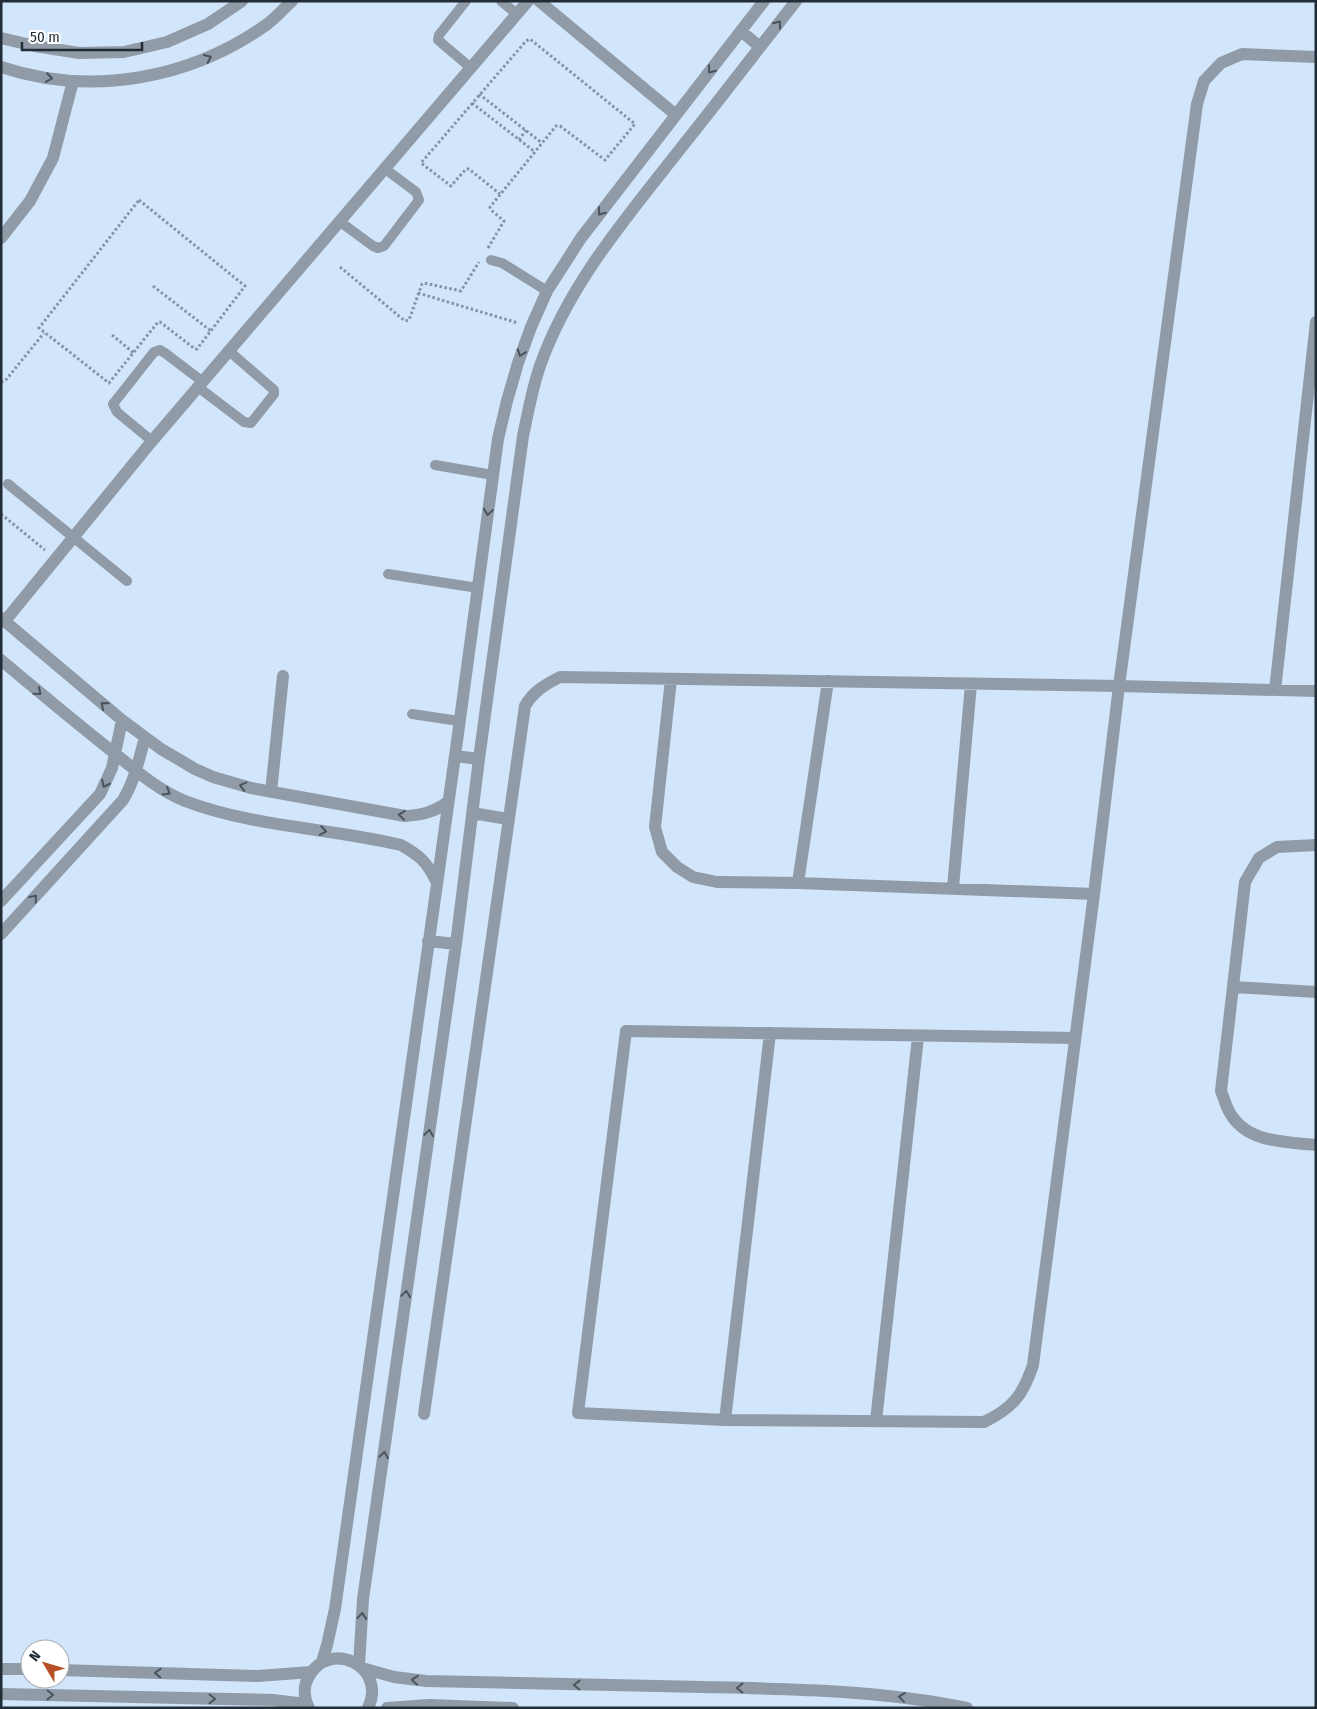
<svg xmlns="http://www.w3.org/2000/svg" width="1317" height="1709" font-family="'Fira Sans Condensed',sans-serif">
	<rect width="100%" height="100%" fill="#d1e5fb"/>
	<g fill="none" stroke-linecap="round" stroke-linejoin="round">
		<path stroke="#8494a4" stroke-width="3" stroke-dasharray="2.5 2.5" stroke-linecap="butt" d="M479 94 542 143
			M472 103 535 152
			M519 140 526 130
			M139 200 245 286 197 349H195L160 322H158L109 383 39 328Z
			M488 248 504 221 491 210 490 207 556 126H560L605 160 635 124 530 39 526 41 421 163 451 186 466 169H469L500 194
			M340 267 405 321 409 320 422 284 424 283 461 291 479 262
			M153 286 211 331
			M418 293 518 323
			M112 335 135 354
			M1 382 5 381 44 333
			M1 514 45 550"/>
		<path stroke="#919ba7" stroke-width="10" d="M466 1 439 35 438 40 471 68
			M501 1 517 14
			M339 221 373 246 378 248 384 246 419 200 416 192 384 168
			M491 260 502 263 547 291
			M198 387 244 422 251 423 274 394V390L229 351
			M152 441 117 412 113 404 154 352 160 350 165 353 203 382
			M435 465 493 475
			M8 484 127 581
			M388 574 478 588
			M412 714 459 721"/>
		<path stroke="#919ba7" stroke-width="12" d="M539 1 676 115
			M741 31 760 47
			M1 38 35 46 79 53 124 52 167 42 208 24 242 1
			M1 67C91 97 190 79 266 25 276 18 283 9 292 1
			M1 238 30 201 53 158 73 81
			M1 618 122 720 161 749 195 769 213 777 251 788 405 816C422 815 434 812 448 802
			M5 621 152 441 528 1
			M1 660C38 691 75 722 113 752 135 770 158 790 185 801 253 827 330 828 401 845 419 855 427 862 436 881
			M671 679 655 827 662 852 677 867 693 877 717 882 798 883 1094 894
			M1275 690 1316 322
			M455 756 479 759
			M271 792 283 676
			M472 813 508 819
			M1316 845 1277 847 1259 858 1245 882 1221 1091C1224 1098 1226 1107 1230 1113 1247 1143 1286 1142 1316 1145
			M798 883 828 681
			M953 888 971 684
			M1 901 100 794 112 768 122 720
			M1 934 123 800C135 780 139 759 145 737
			M428 941 456 944
			M1233 987 1316 992
			M1075 1038 626 1031 578 1413 725 1420 984 1422C1013 1408 1023 1395 1033 1365L1094 894 1119 686 1197 104 1204 81 1221 63 1242 54 1316 57
			M424 1414 525 706C533 692 544 685 560 677L1119 686 1316 691
			M725 1420 770 1033
			M876 1421 918 1037
			M322 1662 327 1645 335 1609 455 756 498 439 507 401 518 363 531 327 547 291 581 238 764 1
			M359 1665 363 1599 456 944 479 759 523 436C528 413 532 389 540 366 568 286 625 219 677 153 717 103 756 52 796 1"/>
		<path stroke="#919ba7" stroke-width="12" d="M362 1668 394 1677 426 1681C519 1683 611 1685 703 1687 792 1689 880 1690 967 1708
			M1 1669H30
			M60 1670 258 1676 311 1672
			M1 1694 273 1700 306 1704
			M309 1708C304 1699 303 1687 308 1678 329 1637 388 1667 368 1708
			M387 1708 429 1705 513 1708"/>
	</g>
	<defs><path id="oneway-chevron" d="M-2-3.5L2.5 0L-2 3.5" fill="none" stroke-width="1.6" stroke-linecap="round" stroke-linejoin="round" transform="scale(1.25)"/></defs>
	<g stroke="#49535e">
		<use href="#oneway-chevron" transform="translate(778 24) rotate(-52)"/>
		<use href="#oneway-chevron" transform="translate(208 58) rotate(-25)"/>
		<use href="#oneway-chevron" transform="translate(711 70) rotate(128)"/>
		<use href="#oneway-chevron" transform="translate(49 78) rotate(8)"/>
		<use href="#oneway-chevron" transform="translate(601 212) rotate(128)"/>
		<use href="#oneway-chevron" transform="translate(521 353) rotate(110)"/>
		<use href="#oneway-chevron" transform="translate(488 512) rotate(98)"/>
		<use href="#oneway-chevron" transform="translate(38 692) rotate(40)"/>
		<use href="#oneway-chevron" transform="translate(104 705) rotate(-140)"/>
		<use href="#oneway-chevron" transform="translate(105 784) rotate(117)"/>
		<use href="#oneway-chevron" transform="translate(243 786) rotate(-166)"/>
		<use href="#oneway-chevron" transform="translate(167 792) rotate(30)"/>
		<use href="#oneway-chevron" transform="translate(402 815) rotate(-174)"/>
		<use href="#oneway-chevron" transform="translate(323 831) rotate(9)"/>
		<use href="#oneway-chevron" transform="translate(34 898) rotate(-48)"/>
		<use href="#oneway-chevron" transform="translate(429 1133) rotate(-82)"/>
		<use href="#oneway-chevron" transform="translate(406 1294) rotate(-82)"/>
		<use href="#oneway-chevron" transform="translate(384 1455) rotate(-82)"/>
		<use href="#oneway-chevron" transform="translate(362 1616) rotate(-85)"/>
		<use href="#oneway-chevron" transform="translate(158 1673) rotate(-178)"/>
		<use href="#oneway-chevron" transform="translate(415 1680) rotate(-174)"/>
		<use href="#oneway-chevron" transform="translate(577 1685) rotate(-179)"/>
		<use href="#oneway-chevron" transform="translate(740 1688) rotate(-179)"/>
		<use href="#oneway-chevron" transform="translate(50 1695) rotate(1)"/>
		<use href="#oneway-chevron" transform="translate(902 1697) rotate(-173)"/>
		<use href="#oneway-chevron" transform="translate(212 1699) rotate(1)"/>
	</g>
	<rect width="1317" height="1709" fill="none" stroke="#222c36" stroke-width="5"/>
	<g transform="translate(45 1664) rotate(308)"><circle r="24" fill="#ffffff" stroke="#a7abaf"/>
	<path d="M0-4L9 19L0 12L-9 19Z" fill="#b75027"/>
	<text y="-8" font-size="14" font-weight="bold" text-anchor="middle" fill="#222c36">N</text>
	</g>
	<path d="M22 42v8h120v-8" fill="none" stroke="#222c36" stroke-width="2.5"/>
	<text x="30" y="42" font-size="15" fill="#222c36" stroke="#ffffff" stroke-width="4" paint-order="stroke">50 m</text>
</svg>
